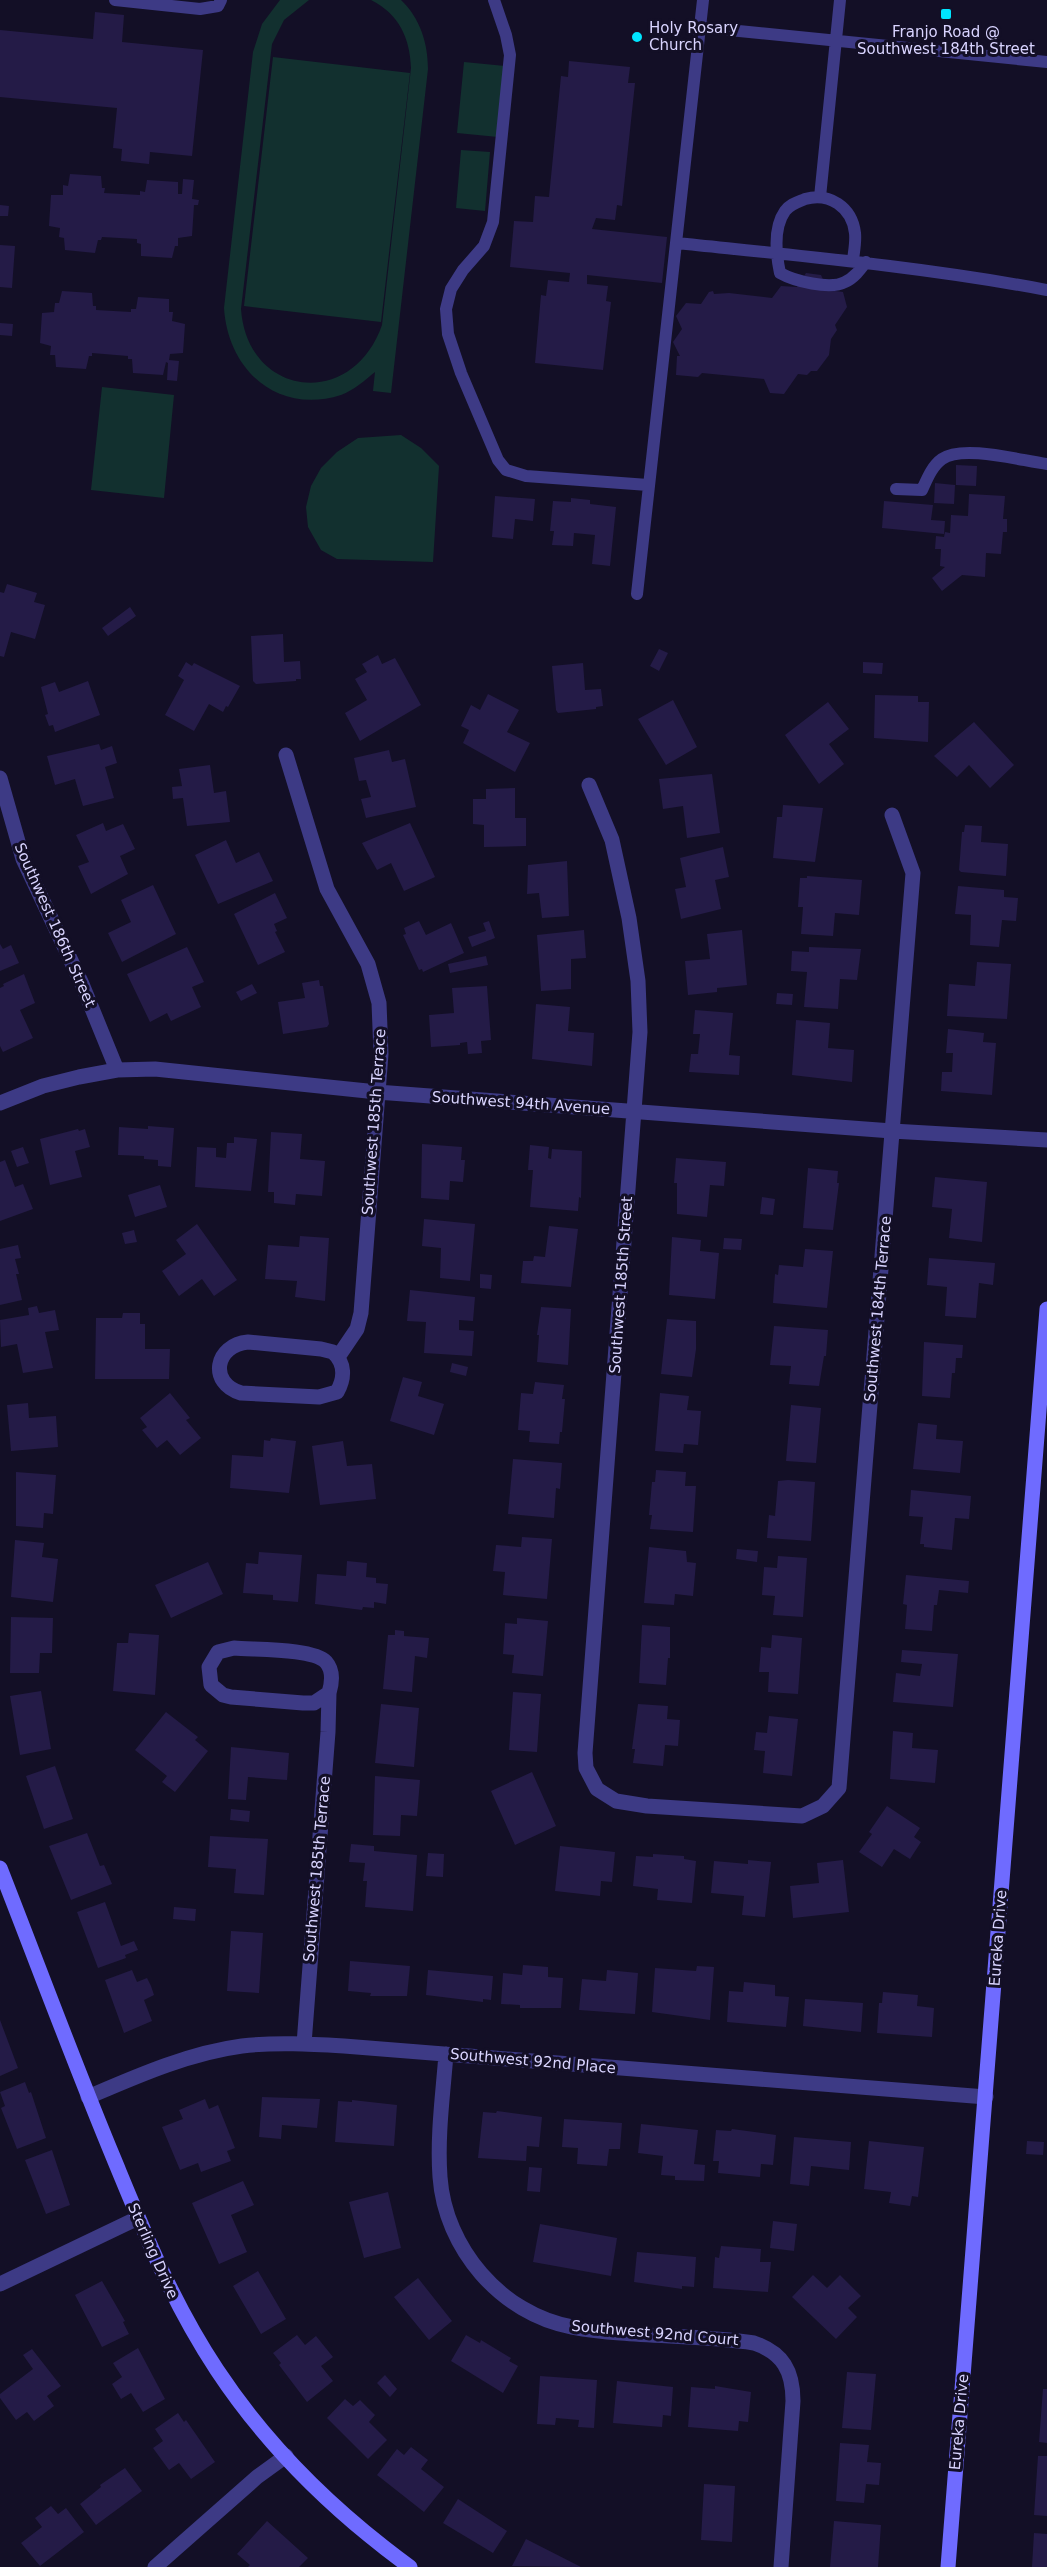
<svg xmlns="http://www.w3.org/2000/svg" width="1047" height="2567" font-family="'DejaVu Sans',sans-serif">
	<rect width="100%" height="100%" fill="#130f26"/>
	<path fill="#12302f" d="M280 0H309L284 20 272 44 241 309C247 397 352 411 382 325L411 68C410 38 399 14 371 0H401C420 18 428 43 428 69L391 393 373 391 375 372C364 381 354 390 341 395 277 415 228 370 224 308L253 52 262 24Z
		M273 57 410 73 381 322 244 306Z
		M464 62 505 66 498 137 457 133Z
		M461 150 490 152 485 211 456 208Z
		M102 387 174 395 164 498 91 490Z
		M401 435 421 448 439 466 433 562 337 559 321 550 308 527 306 507 311 486 321 468 337 452 358 438Z"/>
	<path fill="#241b47" d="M95 12 124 15 122 42 203 50 192 156 150 152 149 164 121 161 122 149 113 148 117 108 0 97V30L93 39Z
		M569 61 630 67 628 83H635L622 206 617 205 615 220 596 218 592 229 667 237 662 283 587 275V284L608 286 606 301 611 302 603 370 535 363 541 295 546 296 548 280 569 282 570 273 510 267 514 221 533 222 535 196 549 197 561 76 568 77Z
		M70 174 101 176 102 188H105L104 193 140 195V191L145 192 147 180 178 182V194H182L183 179 194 180 192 199 199 200 198 205H194L192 236 178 238V246H175L172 258 141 256V244L137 243V239L102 237 101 240H98L95 253 65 250 64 238 59 237 60 228 49 226 51 195H63V185L68 186Z
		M0 205 9 206 8 216H0Z
		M0 245 15 246 12 288 0 287Z
		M806 273 821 275 828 290 843 292 847 307 835 325 837 330 831 339 829 355 817 371H811L807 375 798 374 784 394 770 393 764 379 702 373 698 377 676 375 677 356H680L673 342 682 329 676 316 686 303 701 304 709 292 713 291 714 294 729 293 772 298 781 286 797 287Z
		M62 291 92 293 93 306H96V310L131 312V309H136L138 297 169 299V312H173L172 321 185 324 183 353 170 354 169 360 179 361 177 381 167 380 168 363 166 362 163 375 133 373 132 359H128V356L92 353V356H89L86 369 56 367 55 355H50L51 346 40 343 42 313 54 312 55 303H59Z
		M0 323 13 324 12 336 0 335Z
		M956 465 977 466 976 486 956 485Z
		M935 483 955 485 954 504 934 503Z
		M969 494 1005 496 1003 519H1007V532H1003L1001 554 986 553 985 577 962 575 942 591 932 578 945 567 940 566 941 549H935L936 536 944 537 945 532 950 533 951 515 968 516Z
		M495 496 535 499 533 521 515 519 513 539 492 537Z
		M571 498 590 500V504L616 507 610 566 592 564 595 535 574 533 573 546 552 545 554 531H550L553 501 571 502Z
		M884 501 933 505 931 520 945 521 944 534 882 528Z
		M7 584 37 593 34 602 45 605 35 639 11 632 4 657 0 656V592L4 593Z
		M130 607 136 616 108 636 102 628Z
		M283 634 284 662 300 661 301 679H296V681L256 684 253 681 251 636Z
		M659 649 668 653 659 671 650 666Z
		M378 655 382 664 395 658 421 705 360 741 345 713 367 700 355 679 367 672 362 664Z
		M186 662 192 666 194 663 240 686 228 707 226 706 223 712 209 704 194 731 165 715 184 680 178 676Z
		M863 662 883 663 882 674 863 673Z
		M583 663 585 690 601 689 603 706 596 707V709L558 713 556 710 552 666Z
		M88 681 100 715 55 732 53 725 49 726 45 715 48 714 41 687 55 682 59 692Z
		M488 694 519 710 507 732 530 743 515 772 463 743 469 730 461 726 471 705 480 710Z
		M875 695 918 696V702H929L928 742 874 738Z
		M673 700 697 747 666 765 638 719Z
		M828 702 849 729 829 744 844 764 819 784 785 735Z
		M974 722 1014 765 990 788 969 765 957 777 934 756Z
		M99 744 101 750 112 746 117 763 105 767 114 798 83 806 75 779 55 785 47 756Z
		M389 750 392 762 405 759 416 807 366 818 361 799 371 797 366 780 359 781 354 758Z
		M210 765 214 793 226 791 230 822 187 826 183 798 173 799 172 787 182 786 179 769Z
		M712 774 720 833 687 838 683 806 663 809 659 779Z
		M515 788V818H526V846L484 847V825L473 824V799H486V789Z
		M783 805 823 808 815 862 773 858 777 817H782Z
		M103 823 106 831 123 824 135 849 120 856 128 874 91 894 78 866 89 862 76 835Z
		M410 823 435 877 404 891 391 863 377 870 362 843Z
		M965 825 982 826 981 842 1008 844 1006 876 961 872 959 870 962 832H964Z
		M226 840 236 863 259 852 273 881 218 904 195 855Z
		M723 847 729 877 715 880 721 909 681 919 675 889 686 887 680 858Z
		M567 861 569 916 542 918 539 893 527 894 528 865Z
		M807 876 862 880 859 915 835 913 833 936 801 934 803 907H798L800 878H807Z
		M153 885 176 934 122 962 108 933 131 922 121 900Z
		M958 886 1004 890V897L1018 898 1016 921 1002 920 999 947 970 945 971 915 955 914Z
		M275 893 287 918 274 924 277 931 275 932 285 952 258 965 234 914Z
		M419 921 426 935 451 923 464 953 423 972 422 969 419 970 403 935 406 934 404 928Z
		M489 921 495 938 472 947 468 937 486 931 483 923Z
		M584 930 586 958 571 959V989L541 991 537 935Z
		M742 930 747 985 717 988V992L688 995 685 961 710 959 707 934Z
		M0 944 3 949 11 945 19 963 0 971Z
		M187 947 204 982 192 987 201 1007 171 1021 167 1013 150 1022 127 974Z
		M809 947 861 949 857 980 840 979 838 1009 804 1007 807 972 791 971 792 951 809 952Z
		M486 956 488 965 450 973 448 964Z
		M977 962 1011 964 1007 1019 947 1016 949 984 975 986Z
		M24 974 35 1003 20 1010 33 1038 3 1052 0 1046V988L4 986 3 984Z
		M319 980 320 986H323L329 1024 327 1027 283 1034 278 1002 305 998 302 983Z
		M252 984 257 993 241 1001 236 992Z
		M487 986 491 1040 481 1041 482 1053 468 1054 467 1042 460 1043V1045L431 1047 429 1015 454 1013 452 988Z
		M777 993 793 994 792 1005 776 1004Z
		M536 1004 570 1007 568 1031 594 1033 592 1066 532 1059Z
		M695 1010 733 1013 729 1055 740 1056 739 1075 689 1072 691 1054H698L700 1034H693Z
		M796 1020 830 1023 828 1048 854 1050 852 1082 792 1075Z
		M948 1029 984 1033 983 1042 996 1043 992 1095 941 1091 942 1072H952L953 1053H946Z
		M148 1126 174 1128 171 1167 158 1166V1160L144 1159V1156L118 1155 119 1127 148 1129Z
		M78 1129 79 1131 85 1129 90 1147 75 1151 82 1177 50 1185 40 1139Z
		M271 1132 302 1134 300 1159 325 1161 322 1196 296 1194 295 1205 274 1203V1192H268Z
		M234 1137 257 1139 251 1191 195 1187 197 1147 216 1148V1157L226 1158 227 1143H234Z
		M422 1144 462 1147 461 1160H465L463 1182 450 1181 449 1200 421 1198Z
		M530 1145 549 1147 548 1158 551 1159 552 1149 582 1151 581 1198 579 1197 578 1211 530 1207 533 1170H528Z
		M23 1147 29 1163 17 1167 11 1151Z
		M676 1158 726 1162 724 1186 710 1185 707 1217 677 1214V1183H674Z
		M5 1160 15 1187 23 1184 33 1209 0 1221V1162Z
		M808 1168 838 1171 837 1183H839L833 1230 803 1228Z
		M935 1177 987 1182 982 1242 949 1238 952 1209 932 1207Z
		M160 1185 167 1207 135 1217 128 1195Z
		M762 1197 775 1199 773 1215 760 1214Z
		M424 1219 475 1224 470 1281 440 1278 441 1248 422 1246Z
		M197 1224 237 1280 214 1296 202 1279 179 1296 162 1271 186 1254 176 1240Z
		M549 1226 578 1229 571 1287 521 1283 523 1261H533L534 1256 545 1257Z
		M134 1230 137 1242 125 1244 122 1233Z
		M300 1236 329 1238 325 1301 295 1297 297 1281 265 1279 268 1245 299 1247Z
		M672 1237 701 1240 700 1251 719 1253 715 1299 669 1295Z
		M724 1238 742 1239 741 1250 723 1249Z
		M18 1245 21 1258 15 1259 19 1274H16L22 1300 0 1305V1249Z
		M805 1249 833 1251 827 1308 773 1303 775 1274 778 1275 779 1265 803 1267Z
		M929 1258 995 1263 993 1285 979 1283 976 1318 945 1316 947 1287 927 1285Z
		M480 1274 492 1275 491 1289 480 1288Z
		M410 1290 475 1297 473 1321 459 1320V1330L474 1331 472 1356 424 1353 426 1322 407 1321Z
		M37 1306 39 1313 55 1310 59 1330 45 1332 53 1368 23 1373 17 1344 1 1347 0 1320 29 1315 28 1308Z
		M541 1307 571 1309 568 1365 537 1362 539 1335H537Z
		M123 1313H140V1324H145V1349H170L169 1379H95L96 1318H122Z
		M667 1319 696 1321V1349L692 1377 661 1374Z
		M774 1326 828 1330 826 1356H824L819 1386 789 1384 791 1366 770 1365Z
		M924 1342 963 1345 962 1358H956L955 1373H952L950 1398 922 1396Z
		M452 1363 468 1367 466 1376 450 1372Z
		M403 1377 422 1382 418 1396 444 1404 434 1435 390 1421Z
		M535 1382 564 1385 562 1399H565L562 1432H560L559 1444 529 1442 530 1431 518 1430 521 1393 533 1394Z
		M170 1393 190 1418 186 1420 201 1438 180 1455 167 1440 157 1448 142 1430 147 1427 140 1418Z
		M660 1393 689 1396 687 1410 701 1411 698 1445 684 1444 683 1453 655 1451Z
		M28 1403 29 1418 56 1416 58 1447 11 1451 7 1405Z
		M791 1405 821 1408 816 1463 786 1461Z
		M918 1423 937 1425 936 1439 963 1441 960 1473 913 1469Z
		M271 1438 296 1441 289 1493 230 1488 232 1455 263 1457 264 1440 270 1441Z
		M343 1441 347 1466 372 1464 376 1499 320 1505 312 1446Z
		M513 1459 562 1463 560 1489 556 1488 554 1518 508 1514Z
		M656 1470 686 1472 685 1486H696L693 1532 650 1529 652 1515H649L652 1482H655Z
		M16 1472 56 1475 53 1514 44 1513 43 1528 16 1526Z
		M788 1480 815 1482 811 1541 767 1538 769 1515 775 1516 778 1481Z
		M911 1490 971 1496 969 1519 955 1518 952 1550 924 1547V1544H920L923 1517 909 1516Z
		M522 1537 552 1539 547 1599 503 1595 505 1572 493 1571 496 1545 521 1547Z
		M15 1540 44 1543 42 1557 58 1559 53 1602 11 1597Z
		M649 1547 686 1551 687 1562 696 1563 693 1596 675 1594 674 1605 644 1603Z
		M737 1549 758 1551 757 1562 736 1559Z
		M259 1552 302 1555 298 1602 273 1600V1595L243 1593 246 1563 258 1564Z
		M778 1556 807 1558 803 1617 773 1615 775 1596 762 1595 764 1567 777 1568Z
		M347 1561 367 1563 366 1577 376 1578V1583L388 1584 386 1604 374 1602V1608L363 1607 362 1610 315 1604 317 1574 346 1576Z
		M208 1562 223 1594 171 1618 155 1585Z
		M906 1575 969 1581 968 1593 939 1590 937 1605H934L932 1631 905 1629 907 1605 903 1604Z
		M11 1617 53 1618 52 1653H40L39 1673H10Z
		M517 1618 548 1621 543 1676 512 1673 514 1655 503 1654 505 1623 517 1624Z
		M642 1625 670 1627V1658H668L666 1685 639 1683Z
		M395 1630 404 1631V1636L429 1638 427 1658 415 1656 412 1692 383 1689 388 1635H395Z
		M129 1633 159 1635 155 1695 113 1691 117 1643H128Z
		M772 1635 802 1638 798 1694 768 1692 769 1672H759L761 1647 771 1648Z
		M902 1650 958 1654 953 1707 893 1702 896 1673 920 1676 922 1664 901 1662Z
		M41 1691 51 1749 20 1755 10 1696Z
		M513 1692 541 1694 537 1752 509 1750Z
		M381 1704 419 1708 414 1767 375 1763Z
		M638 1704 668 1706 667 1719 680 1720 678 1746 665 1745 663 1766 633 1763 635 1749H632Z
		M166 1712 198 1737 195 1740 208 1751 175 1792 162 1782 167 1776 135 1750Z
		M769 1716 798 1719 792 1776 763 1773 765 1751 754 1750 756 1732 767 1733Z
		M893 1731 913 1733 912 1748 938 1750 935 1783 890 1779Z
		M231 1747 289 1753 287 1780 248 1777 246 1800 228 1799Z
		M55 1766 73 1819 44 1829 26 1776Z
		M532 1772 556 1826 515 1845 491 1791Z
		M375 1776 420 1780 417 1816 401 1815 400 1836 373 1835Z
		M887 1806 920 1828 914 1837 921 1842 910 1859 894 1849 882 1867 859 1852 872 1834 869 1832Z
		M231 1809 250 1811 249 1822 230 1820Z
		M87 1833 100 1866 104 1865 112 1884 71 1900 49 1846Z
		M210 1836 268 1839 264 1895 234 1893 236 1869 208 1867Z
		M351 1844 374 1846V1851L417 1855 413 1911 365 1907 367 1881H363L365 1863 349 1862Z
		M560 1846 615 1852 612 1882 601 1881 600 1896 555 1891Z
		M428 1853 444 1854 443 1877 426 1876Z
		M653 1854 684 1856V1859L696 1861 692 1903 657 1900 658 1889 633 1886 636 1856 653 1857Z
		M748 1860 771 1862 765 1917 742 1915 744 1896 711 1893 714 1861 748 1864Z
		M843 1860 849 1912 793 1918 790 1886 819 1883 817 1863Z
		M105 1902 121 1946 134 1941 138 1950 125 1955 126 1958 98 1968 77 1912Z
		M174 1907 196 1909 195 1921 173 1919Z
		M231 1931 263 1933 259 1993 227 1991Z
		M350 1961 410 1966 407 1996H370L371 1993 348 1991Z
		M523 1965 548 1967V1977L563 1978 561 2008H520V2005L501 2004 503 1973 522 1975Z
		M697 1966 714 1967 710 2020 652 2012 655 1968 696 1971Z
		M132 1970 137 1982 147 1978 151 1986 154 1995 144 2000 152 2021 124 2033 105 1980Z
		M428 1970 493 1976 491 2000 483 1999V2002L426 1995Z
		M607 1970 638 1973 635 2014 579 2010 582 1979 606 1981Z
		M744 1982 775 1985V1996L789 1997 786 2027 727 2022 729 1991 743 1992Z
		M883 1992 918 1995 917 2006 934 2008 932 2037 877 2033 879 2003H882Z
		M805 1999 863 2003 861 2032 803 2026Z
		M0 2020 18 2068 0 2076Z
		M25 2082 29 2093 31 2092 46 2138 17 2149 1 2108 5 2106 0 2092Z
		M262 2097 320 2099 317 2128 282 2125 281 2139 259 2137Z
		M205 2099 209 2109 218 2105 235 2148 227 2151 231 2161 201 2172 198 2163 180 2170 162 2127 183 2119 179 2110Z
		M352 2100 397 2105 394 2146 335 2142 338 2101 352 2102Z
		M497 2111 542 2117 539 2147 527 2146 526 2161 478 2158 483 2112 496 2113Z
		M564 2119 622 2123 620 2149H609L607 2166 577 2164 578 2148 562 2147Z
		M641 2124 698 2130 694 2164 705 2165 704 2181 675 2180V2176L661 2175 663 2156 638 2153Z
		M732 2129 776 2135 773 2165 761 2164 760 2177 718 2173 719 2161H713L716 2130 731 2131Z
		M794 2137 851 2142 849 2170 811 2166 809 2186 790 2184Z
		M869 2141 924 2147 918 2197 912 2196 910 2206 889 2203 891 2192 864 2189Z
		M1027 2141 1044 2142 1043 2155 1026 2154Z
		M52 2150 70 2205 46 2214 25 2160Z
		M529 2167 542 2168 540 2192 527 2191Z
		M243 2181 254 2205 231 2215 247 2252 219 2264 192 2203Z
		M388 2192 401 2248 364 2258 349 2202Z
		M773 2221 797 2224 794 2251 770 2248Z
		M540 2224 617 2238 611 2276 533 2262Z
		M721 2246 761 2249 760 2262H771L768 2292 713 2288 715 2257 719 2258Z
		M637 2252 696 2257 694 2287 682 2286V2289L634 2282Z
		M258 2271 286 2319 261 2334 233 2286Z
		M813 2275 827 2288 840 2275 861 2296 848 2308 857 2317 836 2339 792 2297Z
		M418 2278 452 2321 429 2340 394 2297Z
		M102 2281 125 2321 123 2322 129 2334 102 2347 75 2295Z
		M297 2335 305 2345 316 2336 333 2357 321 2366 333 2381 307 2402 279 2365 281 2363 273 2353Z
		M466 2335 480 2343 481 2340 511 2358 509 2361 518 2366 503 2393 451 2361Z
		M138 2348 165 2399 143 2412 131 2393 121 2399 112 2384 122 2377 113 2363Z
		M32 2349 61 2386 47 2396 54 2406 34 2421 27 2412 16 2420 0 2398V2394L33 2369 23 2355Z
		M847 2372 876 2374 871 2430 842 2428Z
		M385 2375 397 2389 390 2397 377 2383Z
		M540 2376 597 2380 594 2428 578 2427 579 2420 556 2418 555 2425 537 2424Z
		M617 2381 673 2387 671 2416 663 2415 662 2427 613 2423Z
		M715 2386 751 2392 748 2422 739 2421 738 2431 688 2427 691 2387 715 2389Z
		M1043 2389H1047V2443L1039 2442Z
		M345 2399 353 2406 360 2400 375 2415 369 2422 387 2440 368 2459 327 2418Z
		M178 2413 184 2422 186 2420 215 2462 191 2479 179 2463 169 2470 153 2448 163 2441 155 2429Z
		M840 2443 869 2445 867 2462 881 2463 879 2485 866 2484 864 2503 836 2501Z
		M411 2447 428 2460 421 2469 444 2487 424 2512 377 2475 397 2449 404 2455Z
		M1038 2456H1047V2516L1034 2515Z
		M125 2468 142 2491 96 2525 80 2504 101 2487 100 2485Z
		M704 2484 735 2486 732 2542 701 2540Z
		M458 2499 507 2531 493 2553 443 2523Z
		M51 2506 58 2514 66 2508 84 2532 40 2566 21 2543 42 2527 35 2518Z
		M267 2521 308 2558 299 2567H248L250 2565 237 2554Z
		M834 2521 881 2525 878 2567H830Z
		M1034 2533 1047 2534V2567H1032Z
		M526 2539 581 2567 512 2566Z"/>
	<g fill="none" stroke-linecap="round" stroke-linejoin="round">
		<path stroke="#3d3a85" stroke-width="12" d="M115 0 200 9 218 6 221 0
			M494 0 506 35 510 55 493 222 484 246 463 270 451 289 446 309 448 334 461 373 498 460 506 470 526 476 648 485
			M699 27 1047 62
			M820 197 840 0
			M677 243C801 256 924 267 1047 290
			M853 260C854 251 856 242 855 233 852 207 829 192 805 199 798 202 790 204 785 211 773 228 776 254 780 273 794 281 830 290 845 282 854 278 860 270 866 262
			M896 489 922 490C927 479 932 466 942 459 963 444 1022 461 1047 464
			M637 594 703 0"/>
		<path stroke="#3d3a85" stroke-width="15" d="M286 755 327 889 368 964 379 1003 381 1054 361 1313 357 1329 338 1357
			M0 778 23 859 82 984 117 1070
			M589 785 612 840 629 918 638 981 640 1032 585 1753 586 1768 597 1789 616 1801 647 1806 802 1816 823 1806 839 1788 913 873 892 815
			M0 1103 43 1086 79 1077 117 1070 155 1069 377 1092 892 1131 1047 1140
			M248 1342 321 1349 333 1352C345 1363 345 1378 337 1392L319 1397 241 1393C208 1383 215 1345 248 1342Z
			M234 1648C254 1650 313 1648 326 1662 334 1671 332 1683 329 1693L314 1703H303L231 1697 223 1695 211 1685 209 1667 218 1652Z
			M304 2044 328 1732 329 1693
			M446 2054C443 2094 437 2136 440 2177 445 2248 501 2314 572 2327 632 2338 694 2334 754 2343 783 2353 793 2371 793 2401L781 2567
			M88 2097C137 2076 189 2053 242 2046 276 2042 310 2044 344 2046L986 2097
			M0 2284 138 2218
			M155 2567 257 2477 286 2456"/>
		<path stroke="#6f6bff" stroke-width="15" d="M0 1868C38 1965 74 2063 114 2159 145 2234 172 2302 217 2370 268 2447 336 2513 410 2567
			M948 2567 1047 1309"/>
	</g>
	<g fill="#00e5ff" stroke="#130f26" stroke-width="2">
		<rect x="940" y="8" width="12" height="12" rx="3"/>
		<circle cx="637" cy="37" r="6"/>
	</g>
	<g text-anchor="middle" stroke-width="6" stroke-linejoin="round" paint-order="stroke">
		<g font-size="15" fill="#d9d4ff" stroke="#130f26" text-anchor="start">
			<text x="649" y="33">Holy Rosary<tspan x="649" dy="17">Church</tspan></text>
			<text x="946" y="37" text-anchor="middle">Franjo Road @<tspan x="946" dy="17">Southwest 184th Street</tspan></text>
		</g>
		<g font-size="15" fill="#d9d4ff" stroke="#130f26">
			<text transform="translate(55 925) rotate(66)" y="5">Southwest 186th Street</text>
			<text transform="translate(521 1103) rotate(4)" y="5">Southwest 94th Avenue</text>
			<text transform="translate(374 1122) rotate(-86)" y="5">Southwest 185th Terrace</text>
			<text transform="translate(621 1285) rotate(-86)" y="5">Southwest 185th Street</text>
			<text transform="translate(878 1309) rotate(-85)" y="5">Southwest 184th Terrace</text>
			<text transform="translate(317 1869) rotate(-85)" y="5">Southwest 185th Terrace</text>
			<text transform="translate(998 1938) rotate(-86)" y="5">Eureka Drive</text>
			<text transform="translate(533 2061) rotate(5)" y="5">Southwest 92nd Place</text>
			<text transform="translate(153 2251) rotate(66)" y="5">Sterling Drive</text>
			<text transform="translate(655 2333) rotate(5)" y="5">Southwest 92nd Court</text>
			<text transform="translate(959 2422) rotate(-85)" y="5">Eureka Drive</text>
		</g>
	</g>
</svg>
